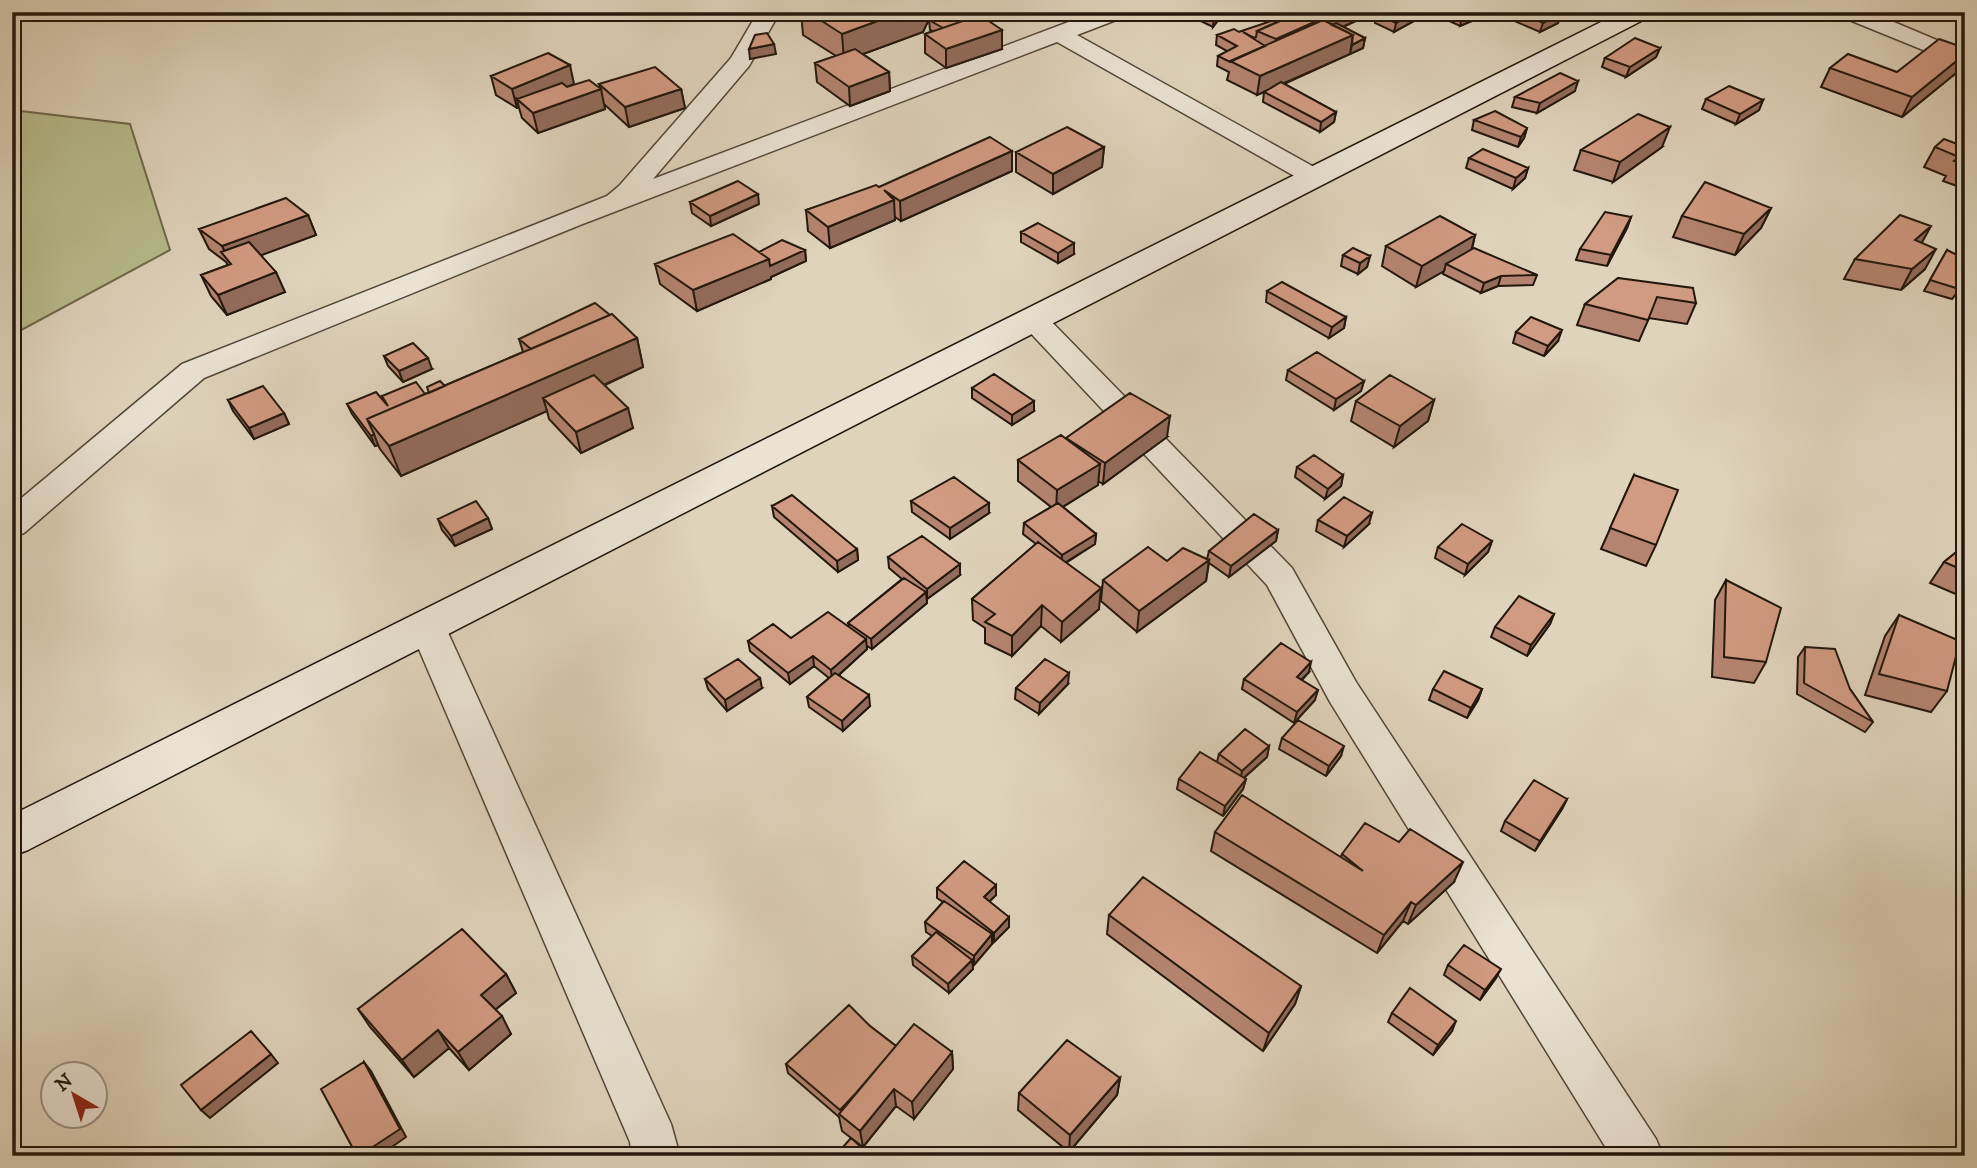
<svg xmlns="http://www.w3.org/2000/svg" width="1977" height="1168" font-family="'IM FELL DW Pica',serif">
	<rect width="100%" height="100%" fill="#dfd3bb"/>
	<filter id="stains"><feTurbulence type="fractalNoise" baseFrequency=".00286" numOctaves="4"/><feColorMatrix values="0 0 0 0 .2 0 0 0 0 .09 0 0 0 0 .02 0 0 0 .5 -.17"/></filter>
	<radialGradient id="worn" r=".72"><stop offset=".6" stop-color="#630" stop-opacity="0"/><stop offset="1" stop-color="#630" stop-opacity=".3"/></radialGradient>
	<path fill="#b8bb8c" stroke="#6e694c" stroke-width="2" d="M12 110 130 124 170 250 12 335Z"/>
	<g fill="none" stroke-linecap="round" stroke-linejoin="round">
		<defs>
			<path id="street" d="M758 12H780L749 66 653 179 1095 12H1127L1124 17 1077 35 1323 172 1327 177 1323 182 1314 185 1305 182 1057 42 580 225 204 378 24 533 12 537V506L182 364 607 196 619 186 731 58Z
				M1839 12H1870L1965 52V67L1842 17Z
				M1033 310 1043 313 1292 568 1356 682 1656 1139 1663 1156H1611L1330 702 1267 585 1023 325 1018 319 1023 313Z
				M427 612 440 616 445 626 671 1124 680 1156H632L630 1142 409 626 414 616Z"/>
			<path id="secondary" d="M1621 12H1652L1649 17 28 850 12 856V815Z"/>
		</defs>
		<use href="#street" stroke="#524638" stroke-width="3"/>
		<use href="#secondary" stroke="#23170c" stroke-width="3"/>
		<use href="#street" fill="#eae2d3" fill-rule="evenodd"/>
		<use href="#secondary" fill="#eae2d3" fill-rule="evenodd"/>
	</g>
	<path fill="#b48470" stroke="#23170c" stroke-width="2" d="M801 12H942L929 19 923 32 863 54 889 72 890 91 850 106 817 82 815 63 836 56 803 35Z
		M1182 12H1222V15L1213 27Z
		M1299 12H1362L1360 19 1343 27 1365 38 1363 48 1284 84 1336 112 1334 122 1320 132 1263 102 1264 92 1257 95 1227 80 1229 72 1217 66 1218 56 1227 51 1216 45 1217 35 1239 32Z
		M1381 12H1425V15L1394 32 1375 23 1377 14Z
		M1434 12H1493L1460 26 1434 14Z
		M1506 12H1558L1561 14 1558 23 1540 32 1505 17Z
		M974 17 1002 49 946 68 925 53V34L933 31 930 30 929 20Z
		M1660 48 1656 57 1626 77 1602 67 1605 58Z
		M1830 68 1897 72 1961 69 1902 117 1821 87Z
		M491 76 574 84 567 87 601 89 599 84 681 89 685 108 629 127 604 104 605 109 538 133 522 118 519 108H517L496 95Z
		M1575 91 1537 113 1512 107 1515 97Z
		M1706 99 1763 100 1759 110 1736 124 1702 109Z
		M1474 120 1527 128 1524 138 1518 147 1472 130Z
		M1104 147 1102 167 1053 194 1016 172V152Z
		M1662 147 1613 182 1574 170 1581 150Z
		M1935 147H1965V189L1943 181 1946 176 1924 167Z
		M1012 151V171L901 221 895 217V220L830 248 808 231 806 210 879 187Z
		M1469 158 1528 168 1525 178 1513 189 1466 168Z
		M690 202 759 204 711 226 692 213Z
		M1771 208 1761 228 1735 255 1673 237 1682 216Z
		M308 215 316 235 261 255 285 292 227 315 211 296 201 275 228 265 226 262 209 249 199 229Z
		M1631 217 1627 228 1607 266 1576 260 1580 249Z
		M1021 232 1074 254 1058 263 1021 242Z
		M1475 235 1472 249 1537 275 1533 285 1498 286 1481 293 1443 274 1444 271 1416 287 1382 266 1386 246Z
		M1922 243 1925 269 1901 290 1844 279 1855 259Z
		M805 250 806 261 771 277V279L697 311 660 284 655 264 759 252Z
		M1947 250 1965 282 1952 299 1924 291Z
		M1343 255 1370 256 1367 267 1358 274 1341 266Z
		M1618 278 1696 303 1687 324 1649 318 1639 341 1577 325 1585 304Z
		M1267 291 1346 317 1344 328 1329 338 1266 302Z
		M1516 332 1558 341 1544 356 1513 343Z
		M637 338 643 367 605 385 633 428 581 453 549 419 547 411 401 476 380 449 378 445 375 446 352 414 347 404 384 402 382 396 425 394 523 352 519 339Z
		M384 356 432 369 403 382 388 366Z
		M1288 370 1364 381 1361 391 1334 410 1286 380Z
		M972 388 1034 411 1012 425 972 398Z
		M228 400 284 413 289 424 254 439 233 411Z
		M1434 400 1428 421 1394 447 1351 421 1356 401Z
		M1167 437 1103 484 1098 481V485L1063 507 1096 534 1095 544 1066 563 1099 609 1061 642 1041 626 1012 656 985 643V628L973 620 972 599 1036 544 1023 534 1024 523 1051 507 1018 481V460L1066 439V438Z
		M1297 467 1343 475 1341 486 1325 499 1295 477Z
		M1634 475 1656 545 1646 566 1601 549Z
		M911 501 989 513 950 539 912 512Z
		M772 506 857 549 858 560 838 572 774 517Z
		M488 518 492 529 455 546 442 530 438 519Z
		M1318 520 1369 524 1344 547 1316 531Z
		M1278 530 1276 541 1229 577 1209 563 1206 581 1137 632 1101 601 1103 580 1167 561 1207 559 1209 551Z
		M1492 541 1488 552 1465 575 1435 558 1438 547Z
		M1965 545V598L1930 583 1944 562Z
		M888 557 960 575 927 599V603L872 649 867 646V649L839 675 870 706 843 731 809 707 807 697 829 678 814 666 790 684 750 651 748 641 791 638 849 626 848 623 902 579 889 568Z
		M1726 580 1766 662 1754 683 1712 677 1715 600Z
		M1554 614 1550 624 1527 656 1491 637 1495 627Z
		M1899 615 1947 691 1931 712 1865 695 1885 636Z
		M1805 647 1850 689 1873 722 1865 732 1797 694 1798 657Z
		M1309 672 1302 680 1315 700 1294 723 1242 689 1244 679Z
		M705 679 762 688 727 711 708 689Z
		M1068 684 1039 714 1015 699 1016 688Z
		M1433 689H1482L1478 700 1467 718 1429 700Z
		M1282 738 1341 756 1326 776 1279 749Z
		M1269 746 1267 757 1244 778 1246 779 1243 789 1223 816 1177 789 1179 779 1217 762 1219 754Z
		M1567 799 1562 809 1535 851 1501 831 1505 821Z
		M1215 832 1341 857 1342 854 1454 882 1408 924 1403 921 1377 953 1211 851Z
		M996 885V895L989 901 1009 927 994 942 992 941V944L974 965 972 964 973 969 949 993 913 965 912 956 932 936 926 932 925 922 943 902 937 898V888Z
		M1109 915 1301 986 1295 1004 1263 1051 1107 934Z
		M1448 965 1496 978 1480 1000 1444 975Z
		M506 974 516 993 495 1010 511 1034 469 1070 449 1048 414 1077 370 1027 358 1009Z
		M1392 1013 1452 1031 1433 1055 1388 1022Z
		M870 1026 896 1046 952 1052 953 1069 914 1119 896 1106 863 1147 842 1131 839 1117 788 1073 786 1064Z
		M1120 1078 1117 1095 1069 1152 1018 1110 1019 1093Z
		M1965 1120V1156H1956Z"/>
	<path fill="#926c5b" stroke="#23170c" stroke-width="2" d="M902 12H942V15L929 19 923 32 844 61 842 34Z
		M1218 12H1222V15L1213 27 1214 17Z
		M1337 12H1362L1360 19 1273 58 1276 39Z
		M1415 12H1425V15L1394 32 1396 23Z
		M1472 12H1493L1460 26 1462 17Z
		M1561 14 1558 23 1540 32 1543 23Z
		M1002 30V49L946 68V49Z
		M1353 35 1350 54 1257 95 1260 76Z
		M1365 38 1363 48 1350 54 1352 45Z
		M774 44 776 54 750 59 749 49Z
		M1660 48 1656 57 1626 77 1630 67Z
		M1965 54V61L1961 69 1902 117 1912 97Z
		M570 65 574 84 524 105 517 99 519 108H517L512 89Z
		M889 72 890 91 850 106 849 87Z
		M1578 81 1575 91 1537 113 1540 103Z
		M601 89 605 109 538 133 533 113Z
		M681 89 685 108 629 127 625 107Z
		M1763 100 1759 110 1736 124 1740 114Z
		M1336 112 1334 122 1320 132 1321 122Z
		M1670 127 1662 147 1613 182 1620 162Z
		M1527 128 1524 138 1518 147 1521 137Z
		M1104 147 1102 167 1053 194V174Z
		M1012 151V171L901 221 900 201Z
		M1528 168 1525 178 1513 189 1516 178Z
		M758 194 759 204 711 226 710 216Z
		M894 200 895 220 830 248 828 227Z
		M1771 208 1761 228 1735 255 1744 234Z
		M308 215 316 235 232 266 222 246Z
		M1631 217 1627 228 1607 266 1611 255Z
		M1931 226 1920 246 1915 240Z
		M1475 235 1470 256 1446 264 1444 271 1416 287 1422 266Z
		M1074 243V254L1058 263V253Z
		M1936 249 1925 269 1901 290 1912 269Z
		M805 250 806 261 771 277V279L697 311 693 290 769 259Z
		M1370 256 1367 267 1358 274 1360 263Z
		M276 272 285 292 227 315 218 295Z
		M1501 276 1498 286 1481 293 1484 283Z
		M1346 317 1344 328 1329 338 1332 327Z
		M1562 330 1558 341 1544 356 1548 346Z
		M637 338 643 367 553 408 543 398 547 411 401 476 389 446Z
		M428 358 432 369 403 382 399 371Z
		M1364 381 1361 391 1334 410 1336 399Z
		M1434 400 1428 421 1394 447 1400 426Z
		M1034 401V411L1012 425V415Z
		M628 408 633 428 581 453 576 432Z
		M284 413 289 424 254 439 249 428Z
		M1170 416 1167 437 1103 484 1105 463Z
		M374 434 378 445 375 446 371 436Z
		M1100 464 1098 485 1056 511 1057 490Z
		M1343 475 1341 486 1325 499 1328 489Z
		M989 503V513L950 539V528Z
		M1372 513 1369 524 1344 547 1347 536Z
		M488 518 492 529 455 546 451 536Z
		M1278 530 1276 541 1229 577 1231 566Z
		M1096 534 1095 544 1061 565 1062 555Z
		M1492 541 1488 552 1465 575 1468 564Z
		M857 549 858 560 838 572 837 561Z
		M1209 560 1206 581 1137 632 1139 611Z
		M960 564V575L927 599V589Z
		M1101 588 1099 609 1061 642 1062 622Z
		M926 592 927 603 872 649 871 639Z
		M1042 605 1041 626 1012 656V636Z
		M1554 614 1550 624 1527 656 1531 645Z
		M866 639 867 649 832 681 831 670Z
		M813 656 814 666 790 684 788 673Z
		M1311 662 1309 672 1294 687 1297 677Z
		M1069 673 1068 684 1039 714 1040 703Z
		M760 678 762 688 727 711 725 700Z
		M1482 689 1478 700 1467 718 1471 708Z
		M1318 690 1315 700 1294 723 1297 712Z
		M869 695 870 706 843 731 842 721Z
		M1269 746 1267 757 1240 781 1242 771Z
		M1344 746 1341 756 1326 776 1329 766Z
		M1246 779 1243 789 1223 816 1225 806Z
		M1567 799 1562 809 1535 851 1540 841Z
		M1463 862 1454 882 1408 924 1416 905Z
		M996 885V895L984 907V897Z
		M1411 902 1403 921 1377 953 1384 935Z
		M1009 917V927L994 942V933Z
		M992 934V944L974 965V956Z
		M972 960 973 969 949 993 948 984Z
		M1501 969 1496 978 1480 1000 1485 990Z
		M506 974 516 993 491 1013 481 995Z
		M1301 986 1295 1004 1263 1051 1269 1033Z
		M502 1016 511 1034 469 1070 458 1052Z
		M1456 1021 1452 1031 1433 1055 1438 1045Z
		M438 1030 449 1048 414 1077 402 1060Z
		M952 1052 953 1069 914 1119 912 1102Z
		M271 1054 278 1063 210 1118 201 1110Z
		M364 1062 371 1071 406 1137 379 1156H359Z
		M1120 1078 1117 1095 1069 1152 1070 1135Z
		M894 1089 896 1106 863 1147 860 1131Z"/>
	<path fill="#d19a82" stroke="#23170c" stroke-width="2" d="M808 12H902L842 34Z
		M950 12H965L974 17 943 28 929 20Z
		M1204 12H1218L1214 17Z
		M1299 12H1337L1276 39 1257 31Z
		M1381 12H1415L1396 23 1377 14Z
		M1453 12H1472L1462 17Z
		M1519 12H1558L1561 14 1543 23Z
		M980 15 1002 30 946 49 925 34Z
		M1289 15 1292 16 1257 31 1256 37 1254 38 1243 32 1265 46 1230 62 1218 56 1237 46 1217 35 1234 29 1239 32Z
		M1323 20 1353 35 1260 76 1230 61Z
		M1336 23 1365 38 1352 45 1353 35 1332 25Z
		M767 33 774 44 749 49 755 35Z
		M1635 38 1660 48 1630 67 1605 58Z
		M1939 39 1965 48V54L1912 97 1830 68 1848 54 1897 72Z
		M855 49 889 72 849 87 815 63Z
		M548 53 570 65 512 89 491 76Z
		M655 67 681 89 625 107 599 84Z
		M1560 73 1578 81 1540 103 1515 97Z
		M589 80 601 89 533 113 517 99 562 83 567 87Z
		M1281 82 1336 112 1321 122 1264 92Z
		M1729 86 1763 100 1740 114 1706 99Z
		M1495 111 1527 128 1521 137 1474 120Z
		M1638 114 1670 127 1620 162 1581 150Z
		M1067 127 1104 147 1053 174 1016 152Z
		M990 137 1012 151 900 201 884 190 894 200 828 227 806 210 876 185 879 187Z
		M1944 139 1965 147V165L1954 161 1959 157 1935 147Z
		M1483 149 1528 168 1516 178 1469 158Z
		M738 181 758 194 710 216 690 202Z
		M1705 182 1771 208 1744 234 1682 216Z
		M286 198 308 215 222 246 199 229Z
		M1605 212 1631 217 1611 255 1580 249Z
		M1900 215 1931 226 1915 240 1936 249 1912 269 1855 259Z
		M1440 216 1475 235 1422 266 1386 246Z
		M1038 223 1074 243 1058 253 1021 232Z
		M733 234 769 259 693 290 655 264Z
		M782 240 805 250 770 266 769 259 759 252Z
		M249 242 276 272 218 295 201 275 231 264 221 252Z
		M1353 248 1370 256 1360 263 1343 255Z
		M1474 248 1537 275 1501 276 1484 283 1446 264Z
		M1947 250 1965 259V280L1959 289 1930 280Z
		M1618 278 1693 288 1696 303 1657 297 1648 320 1585 304Z
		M1282 282 1346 317 1332 327 1267 291Z
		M595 303 610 315 531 349 519 339Z
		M612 314 637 338 389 446 367 419Z
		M1531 317 1562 330 1548 346 1516 332Z
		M413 343 428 358 399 371 384 356Z
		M1317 352 1364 381 1336 399 1288 370Z
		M994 374 1034 401 1012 415 972 388Z
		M594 375 628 408 576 432 543 398Z
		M1390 375 1434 400 1400 426 1356 401Z
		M440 381 445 386 429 393 427 387Z
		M416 382 425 394 367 419 374 434 371 436 347 404 376 392 388 406 382 396Z
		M263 386 284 413 249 428 228 400Z
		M1130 393 1170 416 1105 463 1066 438Z
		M1061 435 1100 464 1057 490 1018 460Z
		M1314 455 1343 475 1328 489 1297 467Z
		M1634 475 1678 490 1656 545 1610 528Z
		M954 477 989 503 950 528 911 501Z
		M792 495 857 549 837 561 772 506Z
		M1344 497 1372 513 1347 536 1318 520Z
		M476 501 488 518 451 536 438 519Z
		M1058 503 1096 534 1062 555 1024 523Z
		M1254 514 1278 530 1231 566 1209 551Z
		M1462 524 1492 541 1468 564 1438 547Z
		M922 536 960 564 927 589 888 557Z
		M1038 542 1101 588 1062 622 1042 605 1012 636 985 622 995 614 972 599Z
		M1965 545V571L1944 562Z
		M1148 547 1167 561 1183 548 1209 560 1139 611 1103 580Z
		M904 578 926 592 871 639 848 623Z
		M1726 580 1781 608 1766 662 1724 657Z
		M1519 596 1554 614 1531 645 1495 627Z
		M828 612 866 639 831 670 813 656 788 673 748 641 773 624 791 638Z
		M1899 615 1960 641 1947 691 1879 674Z
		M1281 643 1311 662 1297 677 1318 690 1297 712 1244 679Z
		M1805 647 1835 649 1850 689 1873 722 1804 683Z
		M738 659 760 678 725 700 705 679Z
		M1045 659 1069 673 1040 703 1016 688Z
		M1444 671 1482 689 1471 708 1433 689Z
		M835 673 869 695 842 721 807 697Z
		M1298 720 1344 746 1329 766 1282 738Z
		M1245 729 1269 746 1242 771 1219 754Z
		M1200 752 1246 779 1225 806 1179 779Z
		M1534 780 1567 799 1540 841 1505 821Z
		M1242 795 1363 871 1342 854 1365 823 1399 842 1410 829 1463 862 1416 905 1411 902 1384 935 1215 832Z
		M964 861 996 885 984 897 1009 917 994 933 937 888Z
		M1143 877 1301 986 1269 1033 1109 915Z
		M944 901 992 934 974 956 925 922Z
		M462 929 506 974 481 995 502 1016 458 1052 438 1030 402 1060 358 1009Z
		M936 932 972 960 948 984 912 956Z
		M1464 945 1501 969 1485 990 1448 965Z
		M1410 988 1456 1021 1438 1045 1392 1013Z
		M849 1005 870 1026 896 1046 856 1093 840 1110 786 1064Z
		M914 1024 952 1052 912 1102 894 1089 860 1131 839 1114Z
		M251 1031 271 1054 201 1110 181 1085Z
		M1067 1040 1120 1078 1070 1135 1019 1093Z
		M364 1062 400 1129 359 1156H357L321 1089Z
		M851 1138 871 1156H835Z"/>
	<rect width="1977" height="1168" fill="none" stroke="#dfd3bb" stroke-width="42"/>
	<rect x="14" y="14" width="1949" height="1140" fill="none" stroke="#23170c" stroke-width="3.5"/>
	<rect x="21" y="21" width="1935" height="1126" fill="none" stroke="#23170c" stroke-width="2"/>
	<g transform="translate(74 1095) rotate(321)"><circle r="33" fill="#eae2d3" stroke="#9a9183" stroke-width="2"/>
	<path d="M0-5L12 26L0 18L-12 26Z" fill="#8f2418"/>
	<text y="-10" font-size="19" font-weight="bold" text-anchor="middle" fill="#23170c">N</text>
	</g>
	<rect width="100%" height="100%" filter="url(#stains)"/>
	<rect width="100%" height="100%" fill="url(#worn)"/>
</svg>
